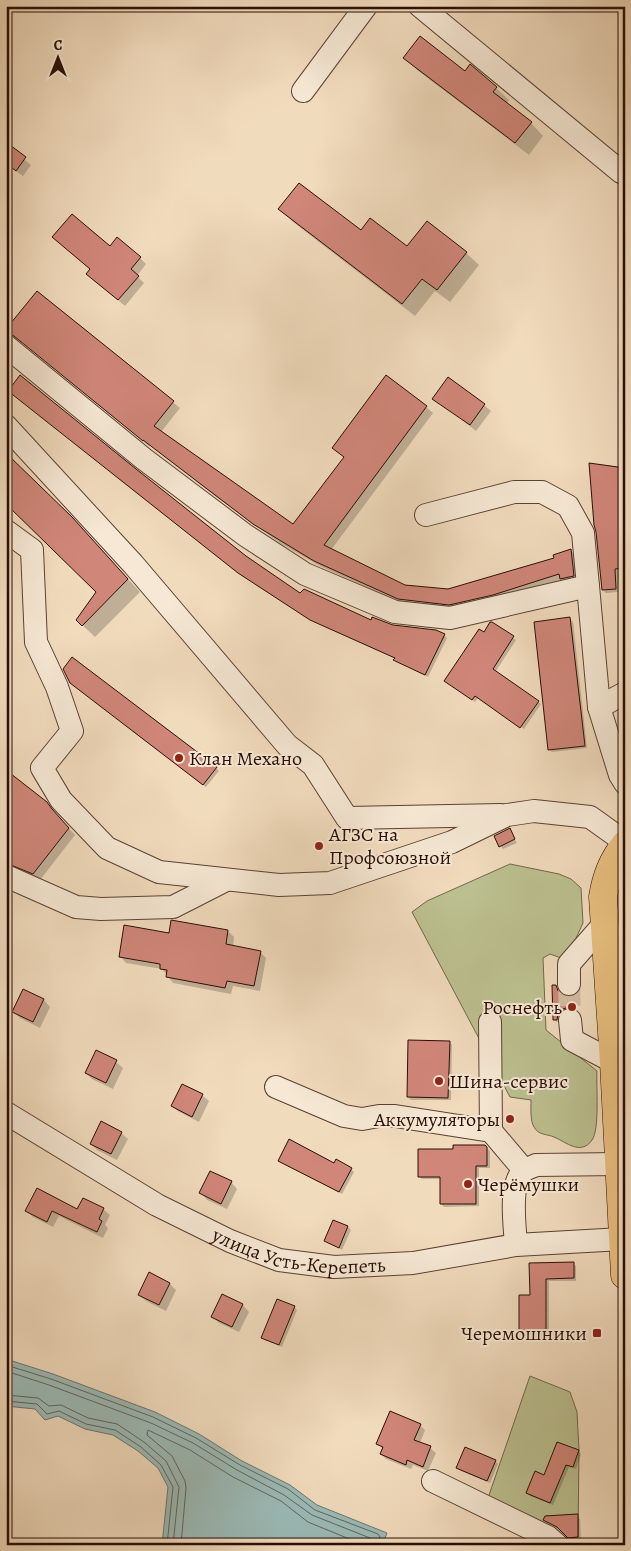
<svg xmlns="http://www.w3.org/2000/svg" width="631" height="1551" font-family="Alegreya,serif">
	<rect width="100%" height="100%" fill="#f1dbbd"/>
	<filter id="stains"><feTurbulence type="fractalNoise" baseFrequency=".004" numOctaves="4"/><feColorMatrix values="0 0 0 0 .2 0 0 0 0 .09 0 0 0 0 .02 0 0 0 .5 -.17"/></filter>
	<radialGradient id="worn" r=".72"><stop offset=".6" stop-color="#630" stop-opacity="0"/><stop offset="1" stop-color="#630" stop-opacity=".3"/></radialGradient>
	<path fill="#bcc090" stroke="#72674a" d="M510 864 559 874 571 879 581 888 583 923 571 949 561 958 550 954 543 958 546 1030 597 1071C596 1086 600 1129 592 1140 581 1156 566 1142 554 1137 547 1134 538 1135 534 1127 530 1121 531 1108 531 1100L510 1097 412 912 427 901Z
		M530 1376 570 1392 577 1412 579 1450 578 1537 559 1538 488 1498Z"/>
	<path fill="#9bbab6" stroke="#6d756f" d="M6 1359 53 1374 155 1412 199 1434 242 1461 290 1485 317 1505 387 1533 382 1545H162L168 1487 158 1468 138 1451 113 1435 85 1429 58 1416 45 1420 35 1409 6 1406Z"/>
	<path fill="#0003" d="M405 58 465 73 496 88 509 100 506 104 531 123 543 136 529 155 417 70Z
		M6 144 31 165 23 176 6 164Z
		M280 209 361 232 407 248 466 253 479 265 450 302 435 291 415 316 293 222Z
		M111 248 140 258 146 264 137 276 144 283 125 306 94 280Z
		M38 293 180 408 161 432 294 526 345 458 333 447 426 407 433 413 331 550 405 586 449 591 556 559 571 551 577 557 580 582 456 611 406 605 322 567 280 543 215 496 150 445 149 446 22 342 12 338 6 332Z
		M618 379H625V407H622L619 404Z
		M434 398 484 405 491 411 476 431Z
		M625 470V582L618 584V592L606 593 603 590 597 531Z
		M84 531 140 592 95 637 77 620 98 592Z
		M245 557 300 595 371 621 444 635 447 638 428 677 398 662 396 659 314 622 242 576Z
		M570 619 573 622 587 748 552 752 549 749Z
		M492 623 516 640 496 671 541 704 524 729 478 698 475 702 449 684Z
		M74 686 216 768 219 771 206 787Z
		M6 771 46 803 75 835 40 880 6 870Z
		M509 830 517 843 503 849 495 837Z
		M228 931 234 937 233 947 260 952 266 958 260 991 233 986 231 994 173 983 162 969 126 963 120 956 170 934Z
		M555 986 560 995 568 998 574 997 577 1000V1010L573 1009 566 1012 560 1022H557L554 1019Z
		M24 991 44 1000 50 1007 40 1028 20 1018 14 1012Z
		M449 1042 452 1045 451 1100H411L408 1097Z
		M116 1062 123 1068 113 1089 92 1079 86 1073Z
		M202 1095 209 1101 199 1122 179 1112 172 1106Z
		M121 1133 128 1139 117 1160 97 1150 91 1144Z
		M485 1146 490 1151V1168H479V1206L444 1207 441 1204V1179H422L419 1176 454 1150Z
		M280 1161 334 1165 351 1169 354 1172 342 1194Z
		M231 1182 237 1189 227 1209 207 1200 201 1193Z
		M103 1209 110 1215 105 1225 108 1228 103 1238 59 1216 53 1227 33 1217 27 1211Z
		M334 1222 348 1227 351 1230 342 1250 326 1241Z
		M573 1263 576 1266V1281H549V1335H524L521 1332 531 1296V1264Z
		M170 1284 176 1290 166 1311 146 1301 139 1295Z
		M223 1296 243 1305 249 1312 239 1332 219 1323 213 1317Z
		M294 1307 297 1310 282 1347 265 1340 262 1337Z
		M420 1425 425 1430 420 1443 430 1448 436 1453 428 1471 413 1465 411 1469 386 1459 381 1454 383 1449 378 1444Z
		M578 1451 581 1454 576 1469 569 1467 553 1505 530 1496 527 1493 545 1477Z
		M495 1461 498 1464 490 1483 461 1471 458 1468Z
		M577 1516 580 1519 581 1540H572L561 1530 545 1520Z
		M9 1536 22 1545H6V1541Z"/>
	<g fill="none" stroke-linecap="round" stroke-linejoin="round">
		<path stroke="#62645e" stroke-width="1" d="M6 1365 51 1379 153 1417 196 1438 240 1465 288 1489 315 1510 378 1534 380 1537 378 1545
			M6 1371 49 1385 151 1423 193 1443 237 1470 284 1495 312 1515 370 1538 371 1545
			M6 1395 38 1398 49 1406 61 1405 88 1418 117 1424 144 1442 166 1461 179 1487 173 1545
			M6 1401 37 1404 47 1414 59 1411 86 1424 115 1430 141 1447 161 1465 173 1487 167 1545
			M181 1545 186 1488 185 1481 172 1456 147 1435 148 1430 190 1450 233 1477 281 1501 308 1522 364 1545"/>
	</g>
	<path fill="#d08679" stroke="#290e05" d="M420 36 465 71 470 64 497 87 493 92 532 122 515 143 403 58Z
		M6 142 26 157 16 171 6 163Z
		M299 183 361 230 370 218 407 246 427 221 467 252 437 290 422 279 402 304 278 209Z
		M72 214 110 246 117 237 141 257 131 269 139 276 118 300 86 274 90 269 52 237Z
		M37 291 174 401 154 426 293 524 344 457 332 448 386 375 427 406 324 545 405 585 448 589 554 558 553 555 571 549 574 576 560 579 559 574 493 595 449 605 398 599 314 561 253 524 143 440V441L14 336 6 333V329Z
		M20 375 136 469 246 556 300 593 304 589 371 620 372 617 393 625 436 630 445 634 425 675 393 660 395 658 310 620 238 573 8 391Z
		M448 377 485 404 470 425 432 399Z
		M6 453 72 517 128 579 82 626 76 620 96 592 6 504Z
		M589 463 625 468 623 513H625V568L615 569 616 589 602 590 596 532 594 525Z
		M570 617 585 746 548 750 534 622Z
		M490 622H492L514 636 493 669 539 701 520 728 475 696 472 700 444 681 479 629 484 632Z
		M72 657 217 767 203 785 70 683 63 669Z
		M6 770 47 802 52 809 69 828 33 874 6 863Z
		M510 828 515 839 499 847 494 836Z
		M171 920 228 930 226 944 261 951 254 986 227 981 225 988 166 977 167 970 160 969V964L119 957 124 925 169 933Z
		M552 985H556L558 991 563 996 569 997 575 996V1008L569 1007 563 1009 558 1014 557 1020H553Z
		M23 989 44 999 33 1022 12 1012Z
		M408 1040 450 1041 448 1098 407 1097Z
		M96 1050 117 1060 106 1083 85 1073Z
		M182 1084 203 1094 192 1117 171 1106Z
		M101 1121 122 1132 111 1154 90 1144Z
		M289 1139 334 1163 336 1159 352 1168 339 1192 278 1161Z
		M453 1145H485L487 1147V1166H476V1204H440V1177H418V1149H453Z
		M210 1171 232 1181 221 1204 199 1193Z
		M37 1188 77 1209 83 1198 104 1208 99 1219 102 1221 97 1232 52 1211 47 1222 25 1211Z
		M333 1220 348 1226 339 1248 324 1241Z
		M574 1262V1278L546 1279V1333H519V1295H530L529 1263Z
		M149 1272 170 1283 159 1305 138 1295Z
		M222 1294 243 1304 232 1327 211 1317Z
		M277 1299 295 1306 279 1345 261 1338Z
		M390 1411 421 1424 414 1440 431 1446 423 1467 407 1460 406 1465 380 1454 383 1447 376 1444Z
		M557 1442 579 1450 573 1467 566 1465 550 1503 526 1493 535 1471 544 1475Z
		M465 1447 496 1460 487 1481 456 1468Z
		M578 1514V1537L568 1538 557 1527 543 1520 545 1516Z"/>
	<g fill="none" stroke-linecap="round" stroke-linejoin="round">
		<path stroke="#d3bca1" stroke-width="22" stroke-dasharray="22 11" stroke-linecap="butt" d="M569 984 570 1020"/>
		<defs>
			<g id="minor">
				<path d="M420 6 621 172 625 173"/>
				<path d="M303 91 366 6"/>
				<path d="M6 346 144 459 245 535 305 574 395 612 450 618 588 586 599 707 620 775 625 783"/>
				<path d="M6 426 133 564 287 745 313 765 347 818 501 815"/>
				<path d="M426 515 514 492H542L568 506 583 533 588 586"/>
				<path d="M6 531 32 550 36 642 57 687 72 731 42 768 61 800 107 848 159 872 279 885 330 883 452 842 507 815 534 811 590 817 625 842"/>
				<path d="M599 707 625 693"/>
				<path d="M6 876 76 907 101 909 173 907 226 880"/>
				<path d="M569 984V964L604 924"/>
				<path d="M570 1020 572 1040 614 1062"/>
				<path d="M490 1022 491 1131 524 1170"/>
				<path d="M276 1087 344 1116 362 1119 379 1116H395L491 1131"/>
				<path id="s1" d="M6 1113 157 1205 230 1241 279 1260 334 1267 413 1263 516 1245 622 1239"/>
				<path d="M516 1245C515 1227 508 1181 525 1170 528 1168 532 1167 536 1165L619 1164"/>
				<path d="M433 1481 548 1537 557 1545"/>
			</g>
			<path id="major" d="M625 845C612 861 606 877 603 897L614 1062 625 1275"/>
		</defs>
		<use href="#minor" stroke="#5b4133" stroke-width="24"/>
		<use href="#major" stroke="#290e05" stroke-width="29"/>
		<use href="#minor" stroke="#f6e8d4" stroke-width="22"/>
		<use href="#major" stroke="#e8be7e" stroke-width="28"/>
	</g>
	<g fill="#8f2418" stroke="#f6e8d4" stroke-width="2">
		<circle cx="179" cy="758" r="5"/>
		<circle cx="319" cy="846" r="5"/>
		<circle cx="572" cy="1007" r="5"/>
		<circle cx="439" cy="1081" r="5"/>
		<circle cx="510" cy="1119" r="5"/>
		<circle cx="468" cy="1184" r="5"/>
		<rect x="592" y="1328" width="10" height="10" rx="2.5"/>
	</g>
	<g text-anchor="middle" stroke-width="4" stroke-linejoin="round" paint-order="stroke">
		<g font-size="20" fill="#290e05" stroke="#f6e8d4" text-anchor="start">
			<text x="189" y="765">Клан Механо</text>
			<text x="329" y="841">АГЗС на<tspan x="329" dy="23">Профсоюзной</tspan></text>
			<text x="562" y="1014" text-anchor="end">Роснефть</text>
			<text x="449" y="1088">Шина-сервис</text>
			<text x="500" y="1126" text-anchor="end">Аккумуляторы</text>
			<text x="478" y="1191">Черёмушки</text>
			<text x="587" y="1340" text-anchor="end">Черемошники</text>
		</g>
		<g font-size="20" fill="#290e05" stroke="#f6e8d4">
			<text dy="7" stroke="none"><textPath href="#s1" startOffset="329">улица Усть-Керепеть</textPath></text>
		</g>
	</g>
	<rect width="631" height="1551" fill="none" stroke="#f1dbbd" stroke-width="25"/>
	<rect x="8" y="8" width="616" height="1536" fill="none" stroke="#290e05" stroke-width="2.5"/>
	<rect x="12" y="12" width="606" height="1526" fill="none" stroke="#290e05"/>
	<g transform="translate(58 58)" stroke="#f6e8d4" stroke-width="4" paint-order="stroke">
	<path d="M0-4L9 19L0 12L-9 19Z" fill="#290e05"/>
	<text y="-8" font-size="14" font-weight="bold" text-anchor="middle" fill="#290e05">С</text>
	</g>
	<rect width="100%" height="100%" filter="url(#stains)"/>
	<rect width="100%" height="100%" fill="url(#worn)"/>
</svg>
